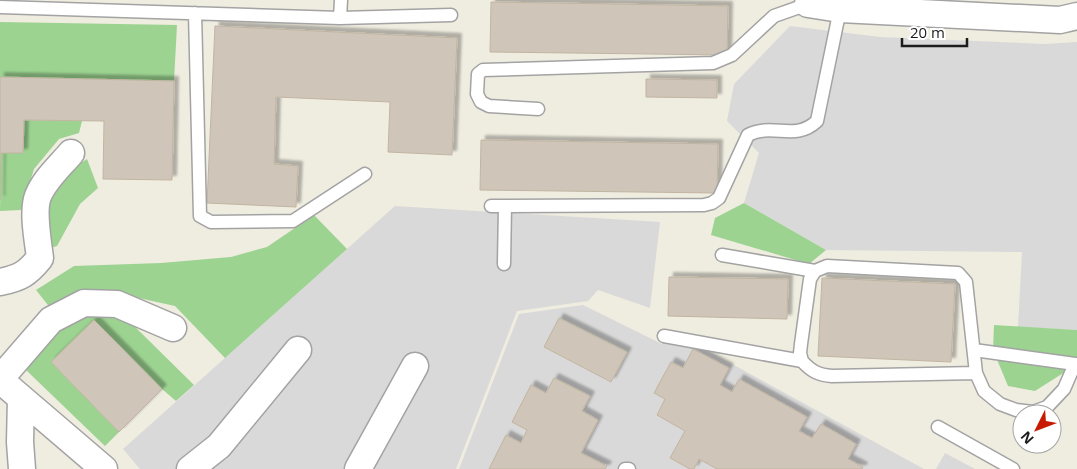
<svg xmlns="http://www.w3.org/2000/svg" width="1077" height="469" font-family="'Open Sans',sans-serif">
	<defs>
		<filter id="shadow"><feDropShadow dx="4.5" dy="-4.5" stdDeviation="1" flood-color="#0004"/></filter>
	</defs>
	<rect width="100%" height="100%" fill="#efece0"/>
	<path fill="#dad9d9" d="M790 26 880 37 1045 44 1077 42V330L1018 327 1022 252 826 250 744 203 759 153 727 121 734 84Z
		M395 206 660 222 650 308 598 290 588 301 517 311 456 469H140L123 449Z
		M583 305 662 344 668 329 924 469H459L519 314Z
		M945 453 975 469H936Z"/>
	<path fill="#9cd391" d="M0 22 177 25 174 81 0 77Z
		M24 120 82 121 79 133 59 139 34 169 21 210 0 211 1 153H23Z
		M87 159 98 188 80 204 57 246 44 250V202L60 176Z
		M744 203 826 250 809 264 711 235 715 218Z
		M314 215 347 249 225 358 175 306 98 289 108 311 126 318 194 385 176 401 162 389 94 320 51 362 119 432 105 446 26 370 42 344 63 324 36 290 74 266 161 263 231 257 267 247Z
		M994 325 1077 330V368L1068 370 1035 391 1008 386 993 350Z"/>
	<path fill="#cfc6b9" stroke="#c2b4a1" filter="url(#shadow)" d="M491 2 728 6 727 55 490 52Z
		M215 26 457 38 452 155 388 152 390 102 276 97 274 164 298 166 296 207 207 203Z
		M0 77 174 81 172 180 103 179 104 121 24 120 23 153H1L0 200Z
		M646 79 717 80V98L646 97Z
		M481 140 718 144 717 193 480 190Z
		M669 277 788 279 787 319 668 316Z
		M822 278 955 284 951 362 818 356Z
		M559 318 627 352 611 382 544 347Z
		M94 320 162 389 119 432 51 362Z
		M693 349 729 368 720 385 732 392 739 379 807 417 799 431 812 438 821 424 856 444 848 459 863 467 862 469H717L699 459 694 469H690L670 458 685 431 657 415 665 399 654 393 671 362 683 368Z
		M554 378 590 396 582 411 598 420 581 453 607 466 605 469H489L506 435 521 443 527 430 512 422 531 385 546 393Z"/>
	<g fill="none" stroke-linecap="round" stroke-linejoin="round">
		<defs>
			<path id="lane" d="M0 7 340 18 451 15
				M195 13 200 216 211 222 293 221 365 174
				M340 18 341 0
				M538 109 489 106 481 102 477 94 478 74 483 70 713 63 732 55 774 16 808 4 807 0
				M491 206 704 205 712 203 719 198 748 135C773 122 795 142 817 121L840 9
				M722 255 815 271
				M504 264 505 206
				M664 336 802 361 800 353 801 344 810 279 815 271 827 266 958 273 966 282 976 373 984 391 1000 404 1016 410 1033 412 1047 407 1064 389 1075 364H1077
				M974 350 1075 364
				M802 361C811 371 818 375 832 376L976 373
				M938 427 1013 469
				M625 469H629"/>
			<path id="street" d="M808 4 840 9 1060 20 1077 16
				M0 282C20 278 27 274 40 258 38 241 32 211 38 196 45 179 60 166 71 153
				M0 379 51 320 84 303 117 304 173 328
				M0 380 104 469
				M21 399 20 442 22 469
				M190 469 219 446 298 350
				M358 469 415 366"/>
		</defs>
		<use href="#lane" stroke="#a3a3a3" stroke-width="15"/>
		<use href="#street" stroke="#a3a3a3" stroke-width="29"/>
		<use href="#lane" stroke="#fff" stroke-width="12"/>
		<use href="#street" stroke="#fff" stroke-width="26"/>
	</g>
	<g transform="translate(1037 429) rotate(228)"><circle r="24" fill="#ffffff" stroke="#a4a4a4"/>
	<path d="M0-4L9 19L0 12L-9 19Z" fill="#c81a00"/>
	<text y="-8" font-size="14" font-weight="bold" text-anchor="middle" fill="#1c1c1c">N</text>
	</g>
	<path d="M902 38v8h65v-8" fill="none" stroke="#1c1c1c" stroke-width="2.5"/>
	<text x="910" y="38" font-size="15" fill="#1c1c1c" stroke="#ffffff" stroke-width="4" paint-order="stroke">20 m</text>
</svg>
